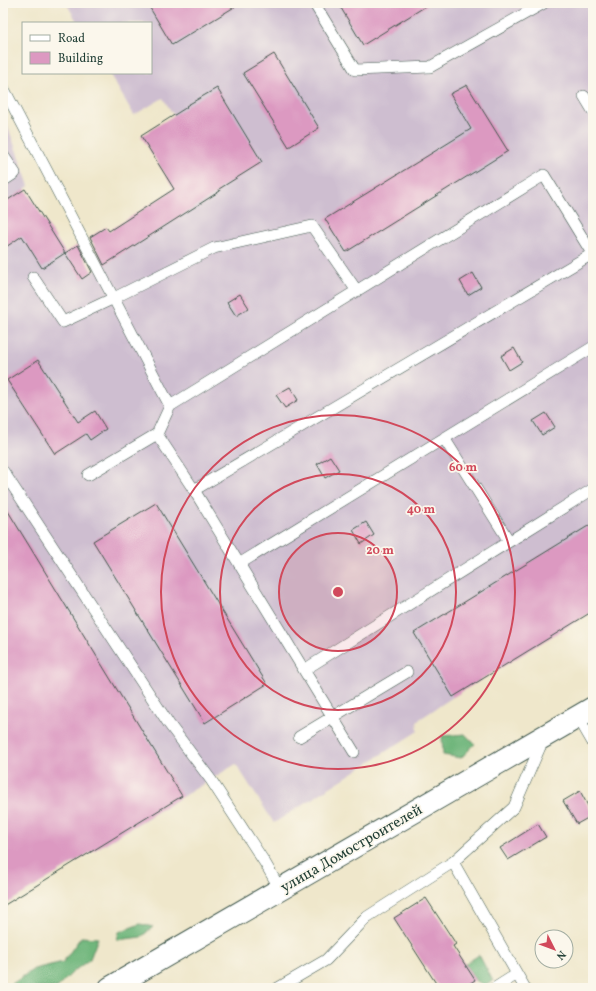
<svg xmlns="http://www.w3.org/2000/svg" width="596" height="991" font-family="Vollkorn,serif">
	<rect width="100%" height="100%" fill="#fbf7ec"/>
	<filter id="ink" filterUnits="userSpaceOnUse"><feTurbulence type="fractalNoise" baseFrequency=".025" numOctaves="2"/><feDisplacementMap in="SourceGraphic" scale="8" xChannelSelector="R" yChannelSelector="G"/><feConvolveMatrix kernelMatrix="1 2 1 2 8 2 1 2 1" color-interpolation-filters="sRGB"/></filter>
	<filter id="wash" filterUnits="userSpaceOnUse"><feTurbulence type="fractalNoise" baseFrequency=".012" numOctaves="4" result="noise"/><feDisplacementMap in="SourceGraphic" scale="16" xChannelSelector="R" yChannelSelector="G"/><feGaussianBlur stdDeviation="0.9" result="paint"/><feColorMatrix in="noise" values="0 0 0 0 0 0 0 0 0 0 0 0 0 0 0 0 0 1.4 0 .05"/><feComposite in="paint" operator="in"/></filter>
	<g filter="url(#wash)">
		<rect width="100%" height="100%" fill="#efe7cb"/>
		<path fill="#cebed0" d="M66 3H593V611L453 697 417 721 418 731 274 823 236 764 3 906V113L29 186 25 189 82 279 220 191 163 98 134 115 109 73H151V23H78Z"/>
		<path fill="#70b67b" stroke="#487a58" d="M465 734 475 744 461 758 443 755 442 736Z
			M140 924 153 927 141 937 117 940 119 932Z
			M81 937 98 938 90 959 74 971 57 988H6L34 969 63 962Z
			M479 955 493 981 484 985 475 980 465 964Z"/>
		<g id="blocks">
			<path fill="#dc99c1" d="M147 3H241L172 45Z
				M338 3H431L363 45Z
				M274 54 319 128 289 147 243 73Z
				M467 85 508 151 346 252 325 219 471 129 450 94Z
				M217 88 262 162 219 189 220 191 104 265 90 237 106 227 109 231 174 189 141 136 187 107 186 106Z
				M25 189 65 253 42 268 22 236 3 249V203Z
				M78 245 92 272 82 279 65 253Z
				M473 273 481 287 468 295 460 281Z
				M240 294 249 308 236 316 227 302Z
				M514 348 522 362 509 370 501 356Z
				M38 360 78 422 95 411 106 429 90 440 86 434 55 454 7 380Z
				M290 387 298 400 285 408 276 395Z
				M546 413 555 427 542 435 533 421Z
				M330 456 339 470 325 478 317 464Z
				M3 503 182 796 3 906Z
				M156 503 267 684 205 723 93 541Z
				M366 522 374 535 361 544 353 530Z
				M593 523V611L453 697 414 633Z
				M580 791 593 815 577 824 563 801Z
				M538 824 546 837 508 860 500 848Z
				M426 898 456 944 453 946 475 980 463 988H439L394 918Z"/>
		</g>
	</g>
	<g filter="url(#ink)">
		<use href="#blocks" fill-opacity="0" stroke="#3e564b" stroke-width="1"/>
		<g fill="none" stroke-linecap="round" stroke-linejoin="round">
			<defs>
				<path id="lane" d="M314 3 355 70 430 67 544 3
					M3 87 170 406
					M584 96 593 111
					M3 155 15 173 3 181
					M33 277 63 322 114 298 214 248 312 226 357 291
					M444 438 509 541
					M3 471 169 724 211 780 265 863 280 889
					M88 475 157 434
					M194 490 592 254
					M239 564 593 347
					M304 670 593 489
					M578 717 593 743
					M299 737 407 672
					M354 752 194 490 157 434 170 406 544 175 593 255
					M453 862 525 988
					M278 988 326 960 367 917 453 862 514 807 543 740
					M495 988 517 974"/>
				<path id="street" d="M110 988 593 708"/>
			</defs>
			<use href="#lane" stroke="#3e564b" stroke-width="12"/>
			<use href="#street" stroke="#3e564b" stroke-width="24"/>
			<use href="#lane" stroke="#fff" stroke-width="11"/>
			<use href="#street" stroke="#fff" stroke-width="22"/>
		</g>
	</g>
	<circle cx="338" cy="592" r="59" fill="#d1495b" fill-opacity=".12"/>
	<g fill="none" stroke="#d1495b" stroke-width="2">
		<circle cx="338" cy="592" r="59"/>
		<circle cx="338" cy="592" r="118"/>
		<circle cx="338" cy="592" r="177"/>
	</g>
	<g text-anchor="middle" stroke-width="3.5" stroke-linejoin="round" paint-order="stroke">
		<g font-size="15" fill="#1f3d34" stroke="#fbf7ec">
			<text transform="translate(351 848) rotate(-30)" y="5">улица Домостроителей</text>
		</g>
	</g>
	<circle cx="338" cy="592" r="6" fill="#d1495b" stroke="#fbf7ec" stroke-width="2"/>
	<g font-size="12" text-anchor="middle" font-weight="bold" fill="#d1495b" stroke="#fbf7ec" stroke-width="3.5" stroke-linejoin="round" paint-order="stroke">
		<text x="463" y="471">60 m</text>
		<text x="421" y="513">40 m</text>
		<text x="380" y="554">20 m</text>
	</g>
	<rect width="596" height="991" fill="none" stroke="#fbf7ec" stroke-width="16"/>
	<rect x="22" y="22" width="130" height="52" fill="#fbf7ec" stroke="#a3ada2"/>
	<rect x="30" y="35" width="20" height="6" fill="#ffffff" stroke="#a3ada2"/>
	<text x="58" y="42" font-size="12" fill="#1f3d34">Road</text>
	<rect x="30" y="52" width="20" height="12" fill="#dc99c1" stroke="#a3ada2"/>
	<text x="58" y="62" font-size="12" fill="#1f3d34">Building</text>
	<g transform="translate(554 949) rotate(132)"><circle r="19" fill="#fbf7ec" stroke="#a3ada2"/>
	<path d="M0-3L7 15L0 10L-7 15Z" fill="#d1495b"/>
	<text y="-6" font-size="11" font-weight="bold" text-anchor="middle" fill="#1f3d34">N</text>
	</g>
</svg>
